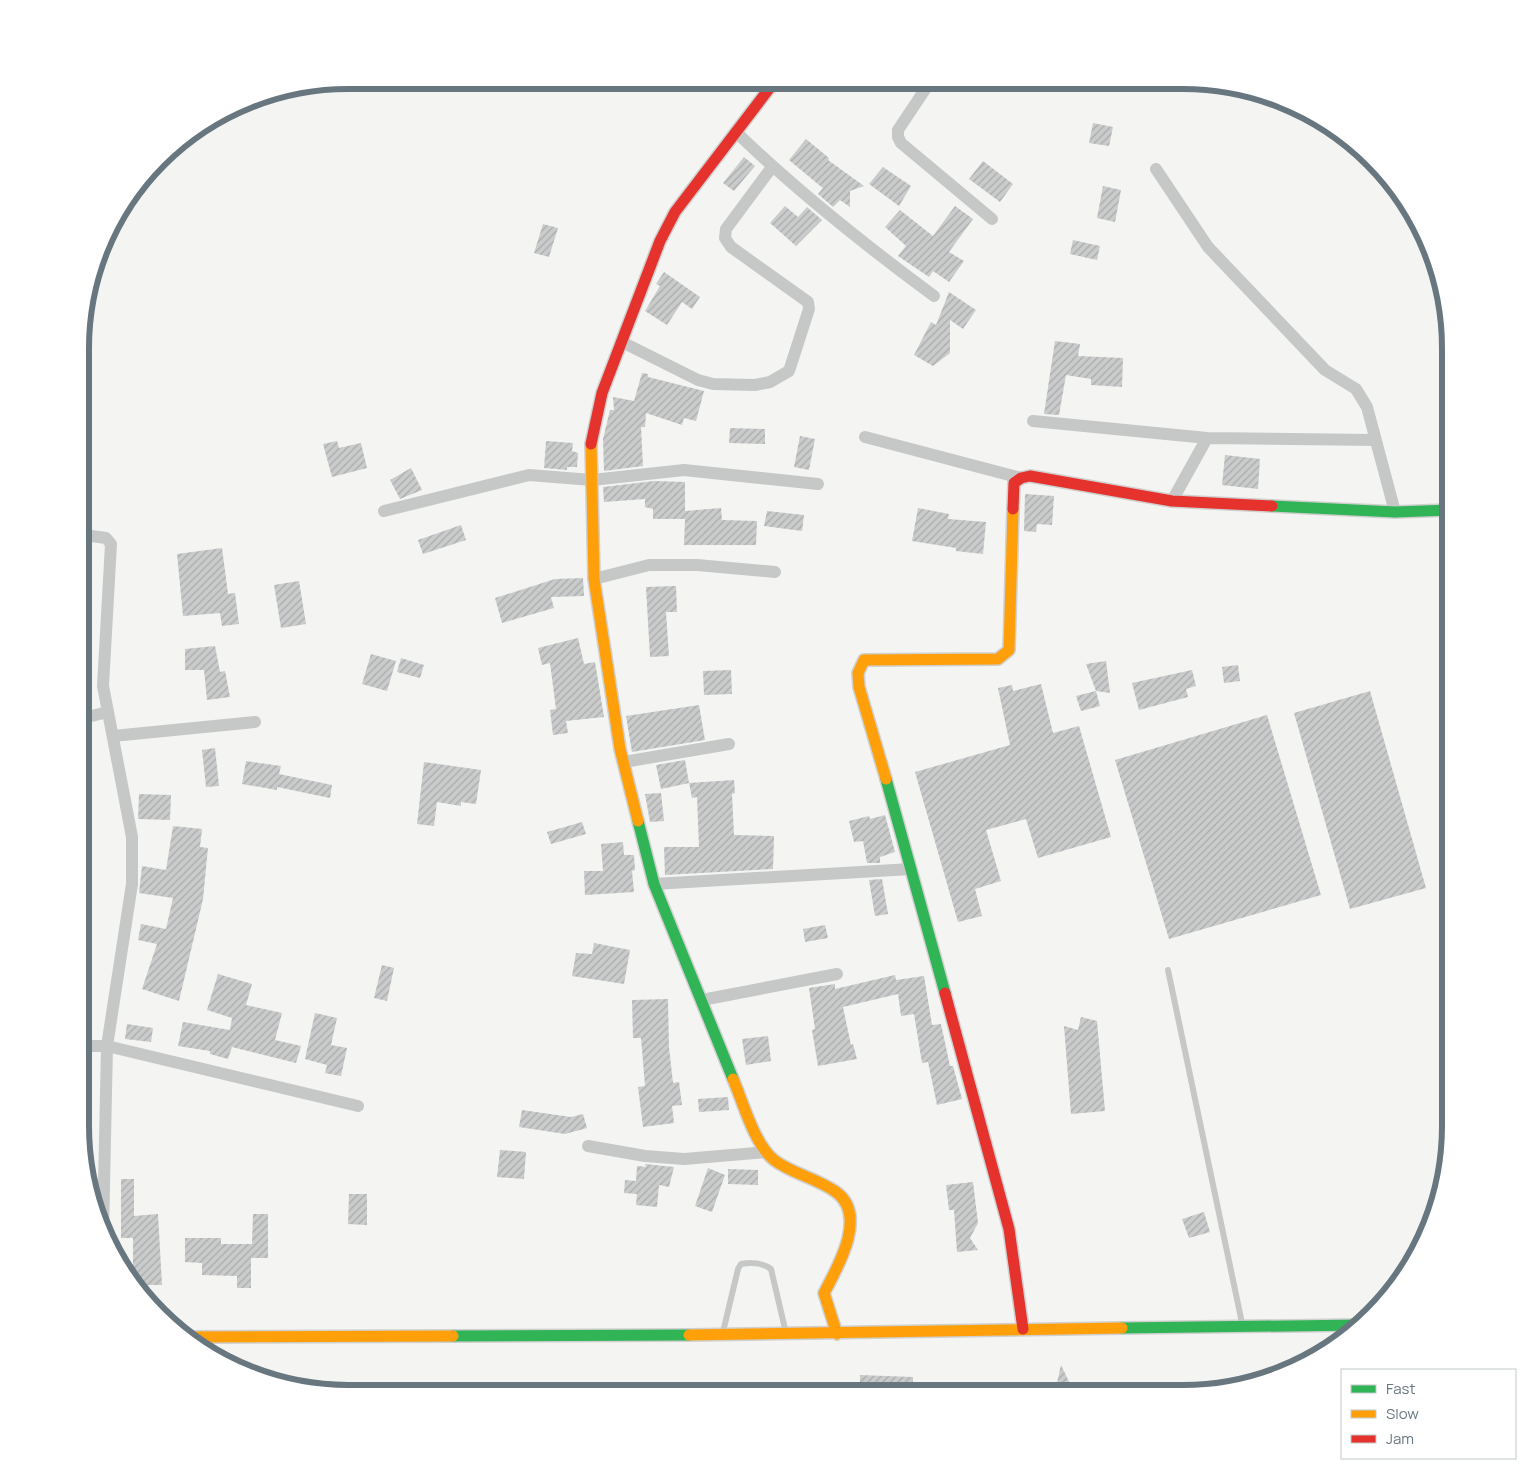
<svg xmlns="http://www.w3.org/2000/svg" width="1531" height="1474" font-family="Manrope,sans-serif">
	<defs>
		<pattern id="building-hatch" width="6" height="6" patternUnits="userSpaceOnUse" patternTransform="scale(1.25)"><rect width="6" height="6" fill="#cacccc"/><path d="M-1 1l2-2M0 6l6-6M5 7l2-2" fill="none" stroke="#a8aaab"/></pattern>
	</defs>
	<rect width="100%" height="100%" fill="#f4f4f3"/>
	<path fill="url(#building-hatch)" d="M1093 123 1113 127 1109 146 1089 143Z
		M806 139 829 158 828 160 864 186 850 191V207L840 200 833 207 818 194 823 188 819 185 789 160Z
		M744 157 755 166 734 191 723 183Z
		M983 161 1013 184 1000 202 969 179Z
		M883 167 911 186 899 206 869 184Z
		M1103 186 1121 190 1115 222 1097 218Z
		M785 206 798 217 807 207 822 220 796 246 770 223Z
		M955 206 973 219 949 252 964 261 949 282 933 271 929 277 898 256 906 246 885 227 900 210 933 236Z
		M543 224 558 228 549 257 534 253Z
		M1073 240 1100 246 1097 260 1070 254Z
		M664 272 700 297 692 309 682 302 667 325 645 311 660 286 656 284Z
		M949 292 976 310 963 329 950 320V353L933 366 914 355 931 322 936 325Z
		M1055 341 1080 344 1078 356 1123 358 1122 387 1091 385V379L1066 375 1059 415 1044 414Z
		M642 373 648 374V377L704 391 696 421 684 418 682 425 646 413 645 427H641L643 466 604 471 603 439 610 410H614L613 397 634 401Z
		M730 428 765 429V444L729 443Z
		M800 436 815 439 809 470 794 467Z
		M337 441 339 448 361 443 367 468 332 477 323 444Z
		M546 441 573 443 572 451 578 453 577 467H567V470L544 468Z
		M1225 455 1260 459 1258 489 1222 485Z
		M411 468 422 490 400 499 390 480Z
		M654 481 685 482V511L721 508 722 520 757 521 756 545H684L685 519H653V509L645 507V499L604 502 603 487Z
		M1025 494 1054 496 1052 525 1037 524 1036 532 1024 531Z
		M918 508 949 514 948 519 986 522 983 554 956 551V548L912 541Z
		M767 511 804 515 802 531 764 526Z
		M461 525 466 540 423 554 418 540Z
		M222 548 228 594 235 593 239 624 222 626 220 613 183 616 177 554Z
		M583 578 584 596 551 597 554 608 502 623 495 598 555 579Z
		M299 581 306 624 281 628 274 585Z
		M676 586 677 612H666L669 656 650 657 646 587Z
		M578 638 584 664 595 662 604 717 566 721 568 733 553 735 550 710 556 709 550 663 542 665 538 648Z
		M215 646 220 672 225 671 230 697 207 700 204 670H185V649Z
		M371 654 396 661 387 691 362 684Z
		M401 658 424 665 420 678 397 672Z
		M1106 661 1110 693 1096 691 1086 664Z
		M1238 665 1240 681 1224 683 1222 667Z
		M731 670 732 694 704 695 703 671Z
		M1192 670 1196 686 1186 689 1188 697 1139 710 1132 683Z
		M1041 684 1053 733 1079 726 1111 837 1038 858 1026 819 986 830 1001 881 975 889 982 916 958 922 915 772 1010 745 998 688 1012 685 1013 691Z
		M1096 691 1100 706 1081 711 1076 696Z
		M1370 691 1426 888 1350 909 1294 713Z
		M699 705 705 740 632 752 626 716Z
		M1267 715 1321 895 1169 939 1115 760Z
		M215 748 219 786 206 787 202 750Z
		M685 760 689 783 661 789 656 765Z
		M246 761 281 766 279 774 332 785 330 798 277 787V790L242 784Z
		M424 762 481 770 476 804 461 802V806L437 802 434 826 417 824Z
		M734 780 735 793 732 794 734 835 774 836 773 869 665 875 664 847H699L697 797 692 798 689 783Z
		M661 793 664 821 650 822 645 794Z
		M139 794 171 795 170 820 138 819Z
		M885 815 895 852 880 857V863H867L863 841 854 842 849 821 869 816 870 819Z
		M582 822 586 834 551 844 547 832Z
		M173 826 202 829 200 847 208 848 203 899 179 1001 142 989 157 944 138 940 141 924 166 929 173 898 139 893 142 866 166 870Z
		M623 842 624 855H634L635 870 632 871 634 892 585 895 584 871H603L601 844Z
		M882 879 888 914 875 916 869 880Z
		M825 925 828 938 805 942 803 929Z
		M594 943 630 950 624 984 572 976 576 953 592 954Z
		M382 965 394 968 387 1001 374 998Z
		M218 974 252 984 246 1005 282 1013 275 1040 301 1046 296 1063 232 1047 228 1059 210 1054V1051L178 1046 183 1022 230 1030 232 1018 207 1010Z
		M895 975 896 980 924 976 932 1025 941 1024 950 1066H953L962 1099 937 1105 928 1062 922 1063 914 1014 901 1016 898 994 843 1007 851 1045 853 1044 857 1059 818 1066 812 1030 815 1029 809 988 835 984V989Z
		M668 999 669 1047 673 1083 679 1082 682 1105 672 1106 674 1123 643 1127 638 1087 645 1086 641 1038H633L632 1000Z
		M315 1013 337 1018 331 1045 347 1048 341 1076 325 1073 327 1065 305 1059Z
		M1081 1017 1097 1021 1105 1111 1071 1114 1064 1026 1078 1030Z
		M127 1024 153 1028 151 1042 125 1039Z
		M768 1036 771 1061 746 1065 742 1039Z
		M728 1097 729 1110 699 1112 698 1099Z
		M522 1110 571 1117 583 1114 587 1128 565 1134 519 1127Z
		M500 1150 526 1152 524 1179 497 1177Z
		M645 1164 674 1167 669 1187 659 1185 657 1207 636 1205 637 1194 624 1193 625 1180 636 1181 637 1166 646 1167Z
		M708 1168 725 1175 712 1212 695 1206Z
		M728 1169 758 1170V1185L728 1184Z
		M121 1179H134V1216L158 1214 162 1285H133V1238H121Z
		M973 1182 978 1223 970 1238 978 1250 957 1252 954 1210H949L946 1185Z
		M349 1194H367V1225L348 1224Z
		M1204 1212 1210 1232 1189 1238 1182 1219Z
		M253 1214H268V1258H251V1288H237V1276L202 1275V1263L185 1262V1238H221V1244H252Z
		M1061 1365 1074 1392H1055Z
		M860 1375 913 1377V1393H860Z"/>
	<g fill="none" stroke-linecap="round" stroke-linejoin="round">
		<defs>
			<path id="fast" d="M1272 506 1395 512 1450 510
				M886 779 945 993
				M638 821 654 884 733 1079
				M1122 1328 1361 1325
				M453 1336 689 1335"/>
			<path id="slow" d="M591 444 594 579 620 749 638 821
				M886 779 859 687 858 673 864 660 998 659 1009 650 1013 509
				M733 1079C743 1102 754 1144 774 1160 792 1174 817 1178 836 1192 868 1215 838 1267 824 1293L837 1334
				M689 1335 1122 1328
				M186 1337 453 1336"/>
			<path id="jam" d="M591 444 602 393 660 241 675 212 775 81
				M1013 509 1014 483 1021 478 1030 476 1172 501 1272 506
				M945 993 1009 1229 1023 1329"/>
		</defs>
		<use href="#fast" stroke="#d0d0d0" stroke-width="14"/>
		<use href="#slow" stroke="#d0d0d0" stroke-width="14"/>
		<use href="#jam" stroke="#d0d0d0" stroke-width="14"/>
		<path stroke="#c6c8c8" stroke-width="6" d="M1168 970 1242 1323
			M723 1332 738 1269 741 1264C751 1262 763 1263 771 1269L786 1333"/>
		<path stroke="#c6c8c8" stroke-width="12" d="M925 82 926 88 898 130V137L901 143 992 219
			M736 132C798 192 865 245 934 296
			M1156 169 1208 247 1325 370 1356 389 1367 407 1395 512
			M622 342 698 380 713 384 755 385 770 382 789 371 809 309 808 302 731 247 725 238 726 229 772 167
			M1033 421 1207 438 1375 440
			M865 437 1021 478
			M1172 501 1207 438
			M384 511 529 475 592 480 684 470 818 484
			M84 535 106 538 111 544 103 686 132 837V884L107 1046 103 1233
			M594 579 649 565H697L775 572
			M83 718 108 712
			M113 736 255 722
			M624 762 729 744
			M654 884 911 869
			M702 1000 837 974
			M81 1046H107L358 1106
			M588 1146 645 1156 684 1159 766 1152"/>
		<use href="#fast" stroke="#30b455" stroke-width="11"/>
		<use href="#slow" stroke="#ff9f0a" stroke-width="11"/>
		<use href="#jam" stroke="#e5322d" stroke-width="11"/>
	</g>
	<path d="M0 0H1531V1474H0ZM348 89H1183A259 259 0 0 1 1442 348V1126A259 259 0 0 1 1183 1385H348A259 259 0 0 1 89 1126V348A259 259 0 0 1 348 89Z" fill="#fff" fill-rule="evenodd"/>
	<path fill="none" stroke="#68777f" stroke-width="6" d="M348 89H1183A259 259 0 0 1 1442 348V1126A259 259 0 0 1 1183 1385H348A259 259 0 0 1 89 1126V348A259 259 0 0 1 348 89Z"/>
	<rect x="1341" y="1369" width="175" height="90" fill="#ffffff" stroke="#c3c9cc"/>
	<rect x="1351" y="1385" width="25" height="8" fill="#30b455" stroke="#c3c9cc"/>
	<text x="1386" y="1394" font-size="15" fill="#68777f">Fast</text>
	<rect x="1351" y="1410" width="25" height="8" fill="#ff9f0a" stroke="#c3c9cc"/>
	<text x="1386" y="1419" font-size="15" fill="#68777f">Slow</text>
	<rect x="1351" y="1435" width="25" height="8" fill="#e5322d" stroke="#c3c9cc"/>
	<text x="1386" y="1444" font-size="15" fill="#68777f">Jam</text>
</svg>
